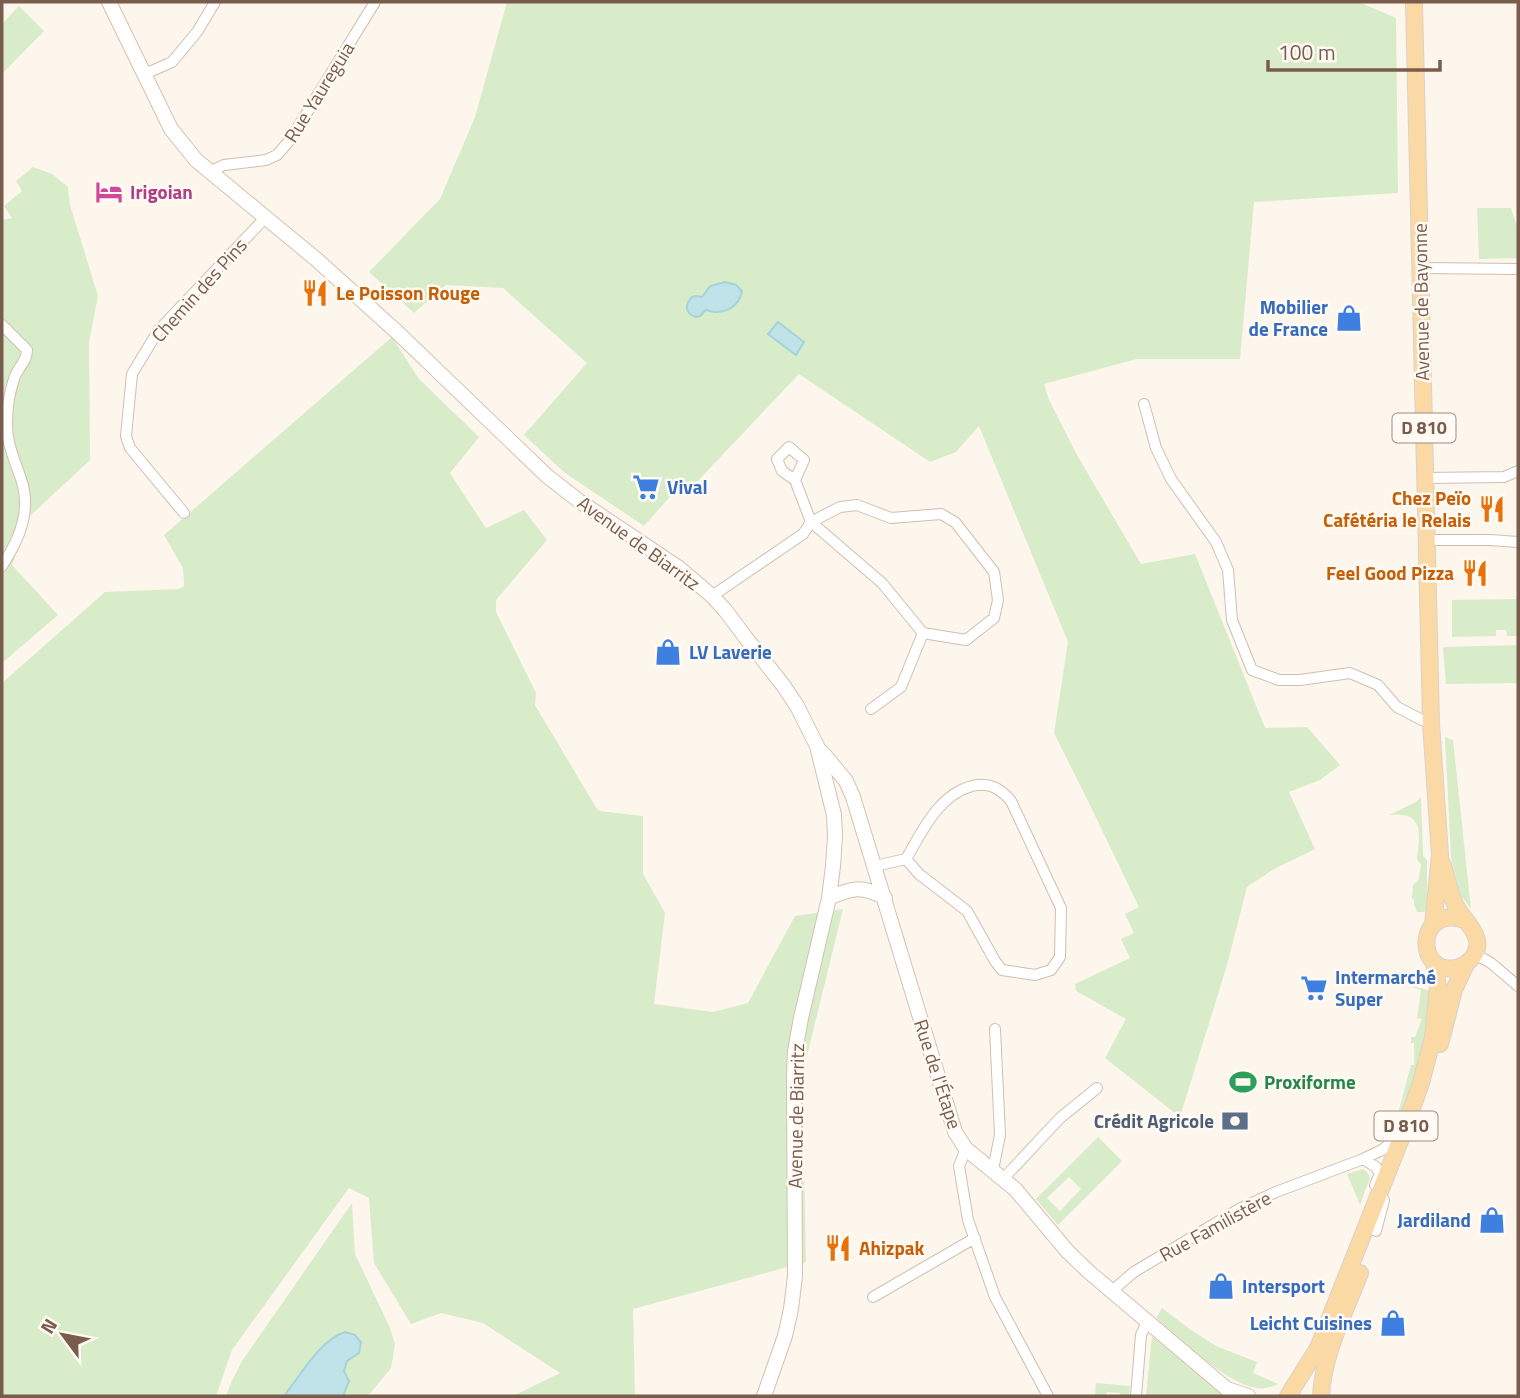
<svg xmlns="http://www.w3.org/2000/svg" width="1520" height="1398" font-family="'Titillium Web',sans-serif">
	<rect width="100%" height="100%" fill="#fdf6ec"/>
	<path fill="#d8ecc9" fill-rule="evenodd" d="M507 2H1359L1396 18 1398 193 1254 202 1240 359H1137L1044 384 1049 400 1077 455 1141 564 1195 554 1265 728 1307 727 1340 765 1320 780 1289 792 1315 849 1274 869 1247 887 1227 965 1180 1117 1105 1058 1126 1019 1076 991 1075 984 1130 958 1121 939 1134 933 1125 914 1139 907 1089 803 1054 733 1068 642 979 426 956 452 930 462 799 374 692 487 684 481 644 526 565 473 524 435 587 363 503 288 446 285 414 313 369 272 440 199 475 117Z
		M19 6 44 31 2 74V24Z
		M33 167 52 174 68 187 70 205 98 296 89 342 90 460 29 517 12 565 58 615 2 663V220L12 218 4 206 22 191 16 181Z
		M1477 208H1511L1518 229V258L1479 259Z
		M392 337 419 379 479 437 450 473 486 528 524 510 547 540 496 600V612L536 693 535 705 597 809 600 811 643 816V874L665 913 654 1004 713 1012 748 1003 795 916 843 909 802 1076 806 1262 633 1309 635 1396H513L560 1373 483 1323 441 1313 411 1324 374 1263 369 1198 349 1188 232 1350 216 1396H2V683L105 592 179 589 184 586 183 568 164 535Z
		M1518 599V636H1507L1506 630H1496V636L1452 637V600Z
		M1518 645V683L1446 684 1443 648 1444 647Z
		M1445 737 1453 740 1471 909 1459 893 1451 856Z
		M1421 797 1423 856 1427 860V910L1424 912H1417L1414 904V899H1412L1413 885 1418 881 1421 865 1417 859C1420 831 1424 812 1389 815L1416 802Z
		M1412 986 1431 991 1426 1036 1420 1059 1402 1118 1388 1134 1386 1132 1399 1110 1411 1065H1414V1043H1411V1037H1415L1422 1019 1417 1018 1421 990 1412 987Z
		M1098 1137 1122 1161 1058 1225 1036 1199ZM1069 1177 1081 1189 1060 1211 1047 1198Z
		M1363 1169 1367 1172 1370 1178 1360 1205 1347 1174Z
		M352 1203 355 1254 390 1328 395 1345 391 1368 368 1396H226L230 1385 242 1361Z
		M1162 1308 1191 1330 1216 1346 1257 1362 1253 1373 1278 1384C1272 1387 1264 1389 1257 1388 1226 1384 1180 1338 1156 1318Z
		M1152 1336 1225 1396 1157 1395V1396H1146Z
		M1096 1383 1130 1386 1129 1396H1121L1120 1393 1107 1392 1106 1396H1095Z"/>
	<path fill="#bfe3e8" stroke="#a5d3da" stroke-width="2" d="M725 282 736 285 742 291C739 308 722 316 706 310L700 316 696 317C684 313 685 305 692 297L696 296 702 297 710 286Z
		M778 322 804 342 796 355 768 334Z
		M345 1332 355 1335 361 1342 359 1353 347 1361 344 1371 349 1381 343 1396H284C300 1376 320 1340 345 1332Z"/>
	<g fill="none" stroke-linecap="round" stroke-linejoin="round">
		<defs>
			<path id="street" d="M145 74 172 62 197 32 215 2
				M209 172 224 165 266 160 277 155 290 140 375 2
				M1421 268 1518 269
				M2 325 27 350C27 362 17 368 14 379 10 391 7 408 7 422 6 442 15 461 21 479 32 511 19 540 2 566
				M1144 404 1156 448 1171 479 1216 542 1228 570 1232 620 1252 670 1279 680H1300L1350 673 1378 685 1397 707 1422 720 1431 723
				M1426 478 1504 477 1518 471
				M184 513 130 448 126 436 132 374 158 331 265 218
				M1426 540H1490L1518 542
				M712 596 803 534 811 522 795 480 804 460 789 447 777 459 782 471 795 480
				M871 709 901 687 923 633 882 583 811 522 840 507 857 505 891 518 941 514 955 522 994 572 998 600 994 618 966 640 923 633
				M875 866 906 859 919 874 967 911 995 961 1002 970 1035 975 1051 970 1060 957 1061 908 1011 801C1000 788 989 782 972 786 938 795 922 832 906 859
				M1475 954 1491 963 1518 986
				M966 1149 959 1166 968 1220 995 1297 1048 1396
				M1363 1159 1376 1167 1380 1174 1375 1185
				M993 1170 1000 1135 995 1029
				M1003 1179 1060 1118 1097 1088
				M1376 1231 1384 1200
				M1113 1290 1134 1272 1241 1208 1276 1192 1363 1159 1382 1150 1401 1134
				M873 1297 975 1238
				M1136 1396 1141 1335 1147 1322"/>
			<path id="secondary" d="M109 2 171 129 196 160 317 260 397 332 547 476 579 501 679 568 712 596 725 610 746 638 783 685 797 706 817 746 834 815 835 836 833 866 829 898 801 1018 795 1051 794 1076 795 1276 791 1309 785 1336 764 1396
				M822 752 846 781 853 797 955 1132 966 1149 1015 1189 1068 1252 1089 1272 1227 1389 1233 1396
				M829 898C851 888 862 885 885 898
				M1227 1389 1248 1396"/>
			<path id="primary" d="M1414 2 1431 723 1440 855 1433 925
				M1443 865C1447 878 1449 893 1456 906 1464 922 1487 937 1473 957 1468 963 1462 967 1455 968 1415 975 1416 904 1464 920
				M1440 1044 1454 990 1466 964
				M1288 1396 1318 1348 1404 1131 1421 1083 1433 1037 1438 987 1434 962
				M1321 1396C1323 1354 1345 1312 1360 1273"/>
		</defs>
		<use href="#street" stroke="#d1beb0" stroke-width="12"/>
		<use href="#secondary" stroke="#d6c0b0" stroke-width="16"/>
		<use href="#primary" stroke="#dad1cd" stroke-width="18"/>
		<use href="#street" stroke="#fff" stroke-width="10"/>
		<use href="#secondary" stroke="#fff" stroke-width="14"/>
		<use href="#primary" stroke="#fbd9a5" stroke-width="16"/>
	</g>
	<defs>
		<symbol id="hotel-bare" viewBox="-9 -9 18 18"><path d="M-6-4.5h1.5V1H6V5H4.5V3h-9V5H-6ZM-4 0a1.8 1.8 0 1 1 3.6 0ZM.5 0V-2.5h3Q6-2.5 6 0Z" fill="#d1479c" stroke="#fffaf3" stroke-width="2.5" paint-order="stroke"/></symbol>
		<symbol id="restaurant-bare" viewBox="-9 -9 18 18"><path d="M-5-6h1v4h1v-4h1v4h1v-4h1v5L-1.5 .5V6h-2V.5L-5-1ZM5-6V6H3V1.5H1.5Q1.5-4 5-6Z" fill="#e8710a" stroke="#fffaf3" stroke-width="2.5" paint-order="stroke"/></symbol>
		<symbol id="shop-bare" viewBox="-9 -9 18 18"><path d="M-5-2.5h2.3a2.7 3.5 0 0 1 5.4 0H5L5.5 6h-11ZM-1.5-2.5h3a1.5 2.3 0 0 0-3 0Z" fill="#3f7fe0" stroke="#fffaf3" stroke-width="2.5" paint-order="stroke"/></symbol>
		<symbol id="supermarket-bare" viewBox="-9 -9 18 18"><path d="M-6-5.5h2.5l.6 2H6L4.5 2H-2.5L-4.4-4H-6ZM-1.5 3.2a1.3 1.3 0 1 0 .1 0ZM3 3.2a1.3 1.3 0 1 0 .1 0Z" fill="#3f7fe0" stroke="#fffaf3" stroke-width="2.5" paint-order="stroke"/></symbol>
		<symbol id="stadium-bare" viewBox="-9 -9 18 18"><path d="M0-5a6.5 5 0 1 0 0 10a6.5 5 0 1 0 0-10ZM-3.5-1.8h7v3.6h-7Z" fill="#2e9e5b" stroke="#fffaf3" stroke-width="2.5" paint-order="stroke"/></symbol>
		<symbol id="bank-bare" viewBox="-9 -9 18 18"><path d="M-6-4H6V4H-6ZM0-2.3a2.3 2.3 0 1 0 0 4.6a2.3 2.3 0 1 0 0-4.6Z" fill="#5c6f8a" stroke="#fffaf3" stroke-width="2.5" paint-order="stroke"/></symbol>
	</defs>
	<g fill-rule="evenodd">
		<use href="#hotel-bare" x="90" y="173" width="38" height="38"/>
		<use href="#restaurant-bare" x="296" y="274" width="38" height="38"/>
		<use href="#shop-bare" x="1330" y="299" width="38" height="38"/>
		<use href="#supermarket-bare" x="627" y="468" width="38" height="38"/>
		<use href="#restaurant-bare" x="1473" y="490" width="38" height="38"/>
		<use href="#restaurant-bare" x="1456" y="554" width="38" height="38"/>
		<use href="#shop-bare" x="649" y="633" width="38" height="38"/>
		<use href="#supermarket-bare" x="1295" y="969" width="38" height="38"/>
		<use href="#stadium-bare" x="1224" y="1063" width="38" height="38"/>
		<use href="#bank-bare" x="1216" y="1102" width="38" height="38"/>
		<use href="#shop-bare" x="1473" y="1201" width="38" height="38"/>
		<use href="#restaurant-bare" x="819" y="1229" width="38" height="38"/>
		<use href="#shop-bare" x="1202" y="1267" width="38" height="38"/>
		<use href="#shop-bare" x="1374" y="1304" width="38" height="38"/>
	</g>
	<g text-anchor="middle" stroke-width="5" stroke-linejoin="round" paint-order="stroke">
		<g fill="#fffaf3" stroke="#a28b7f" stroke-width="2">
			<rect x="1392.5" y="413.5" width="63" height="29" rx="5"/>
			<rect x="1374.5" y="1111.5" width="63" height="29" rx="5"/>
		</g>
		<g font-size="18" font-weight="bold" fill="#7a5c4d">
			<text x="1424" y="434">D 810</text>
			<text x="1406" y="1132">D 810</text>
		</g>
		<g font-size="19" fill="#7a5c4d" stroke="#fffaf3">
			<text transform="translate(319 92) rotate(-58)" y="7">Rue Yaureguia</text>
			<text transform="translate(199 290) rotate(-48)" y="7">Chemin des Pins</text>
			<text transform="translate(1421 302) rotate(-91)" y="7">Avenue de Bayonne</text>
			<text transform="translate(639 543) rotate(36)" y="7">Avenue de Biarritz</text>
			<text transform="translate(938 1074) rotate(72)" y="7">Rue de l'Étape</text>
			<text transform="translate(796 1116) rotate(-89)" y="7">Avenue de Biarritz</text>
			<text transform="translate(1215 1226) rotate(-29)" y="7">Rue Familistère</text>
		</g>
		<g font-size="19" font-weight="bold" fill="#b23c85" stroke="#fffaf3" text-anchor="start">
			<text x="130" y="199">Irigoian</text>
		</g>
		<g font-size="19" font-weight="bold" fill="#c56008" stroke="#fffaf3" text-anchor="start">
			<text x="336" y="300">Le Poisson Rouge</text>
			<text x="1471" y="505" text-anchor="end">Chez Peïo<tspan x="1471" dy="22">Cafétéria le Relais</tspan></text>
			<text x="1454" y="580" text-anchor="end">Feel Good Pizza</text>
			<text x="859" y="1255">Ahizpak</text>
		</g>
		<g font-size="19" font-weight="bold" fill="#366cbe" stroke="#fffaf3" text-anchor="start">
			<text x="1328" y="314" text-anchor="end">Mobilier<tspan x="1328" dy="22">de France</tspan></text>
			<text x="667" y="494">Vival</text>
			<text x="689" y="659">LV Laverie</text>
			<text x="1335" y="984">Intermarché<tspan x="1335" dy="22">Super</tspan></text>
			<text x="1471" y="1227" text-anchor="end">Jardiland</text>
			<text x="1242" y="1293">Intersport</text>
			<text x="1372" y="1330" text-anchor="end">Leicht Cuisines</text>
		</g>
		<g font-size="19" font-weight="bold" fill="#27864d" stroke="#fffaf3" text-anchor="start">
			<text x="1264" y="1089">Proxiforme</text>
		</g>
		<g font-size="19" font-weight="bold" fill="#4e5e75" stroke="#fffaf3" text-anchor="end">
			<text x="1214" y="1128">Crédit Agricole</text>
		</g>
	</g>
	<rect width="1520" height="1398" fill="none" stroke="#7a5c4d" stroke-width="7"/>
	<g transform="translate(63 1335) rotate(302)" stroke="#fffaf3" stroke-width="5" paint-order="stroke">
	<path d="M0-5L12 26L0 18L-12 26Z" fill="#7a5c4d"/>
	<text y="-10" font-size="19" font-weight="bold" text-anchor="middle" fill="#7a5c4d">N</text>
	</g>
	<path d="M1268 60v10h172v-10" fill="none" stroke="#7a5c4d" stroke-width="3.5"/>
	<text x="1278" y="60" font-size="21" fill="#7a5c4d" stroke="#fffaf3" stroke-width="5" paint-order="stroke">100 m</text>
</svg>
